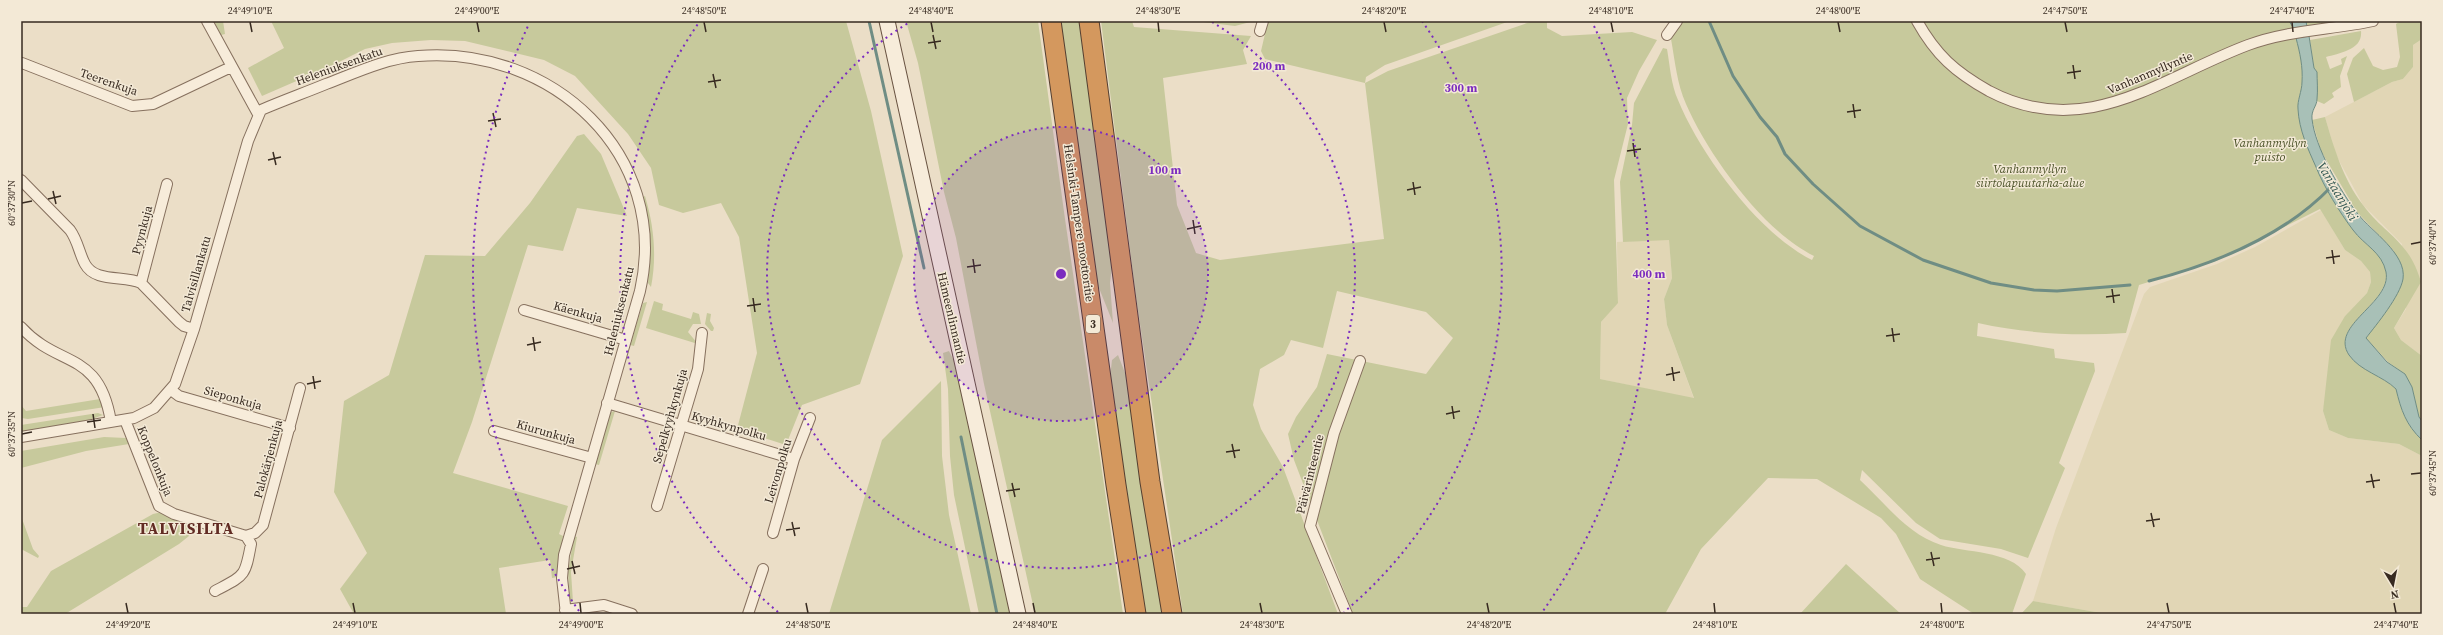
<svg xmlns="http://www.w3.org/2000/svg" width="2443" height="635" font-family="'Source Serif 4',serif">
	<rect width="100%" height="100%" fill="#ebdec7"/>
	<path fill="#e1d6b5" d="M2422 39V356L2401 340 2394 328 2406 309 2402 244 2363 205 2336 155 2325 117 2392 82 2403 79 2413 67V45Z
		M2321 210 2345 250 2361 261 2370 272 2371 282 2367 293 2345 316 2323 411 2329 430 2348 438 2399 444 2422 456V614H2107L2033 601 2056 528 2144 294 2150 287 2217 264 2255 247Z
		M1669 239 1672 278 1664 299 1667 325 1694 399 1600 379 1601 322 1618 302 1617 242Z"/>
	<path fill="#c7c99c" d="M214 21H223L225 34 221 35Z
		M271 21H846L871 111 903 256 860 384 802 405 786 445 737 429 757 353 739 237 721 203 683 213 659 205 651 168 628 134 575 76 544 60 465 41 431 40 392 43 365 49 331 66 262 96 248 68 284 48Z
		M906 21H1038L1065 219 1123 614H1035L984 384 956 238 944 192 918 63Z
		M1058 21H1079L1112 266 1110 283 1113 323 1093 273Z
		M1101 21H1132L1134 27 1251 36 1243 50 1247 64 1163 78 1177 205 1196 253 1220 260 1384 239 1365 83 1265 59 1261 51 1268 21H1510L1385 65 1366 77 1365 83 1388 71 1533 21H1547V28L1562 36 1632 32 1657 40 1639 71 1627 98 1628 124 1614 180 1618 303 1601 322 1600 379 1694 398 1667 325 1664 299 1672 278 1669 240 1623 242 1620 182 1632 125 1634 103 1663 48 1667 49C1670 66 1671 85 1678 100 1700 154 1759 234 1812 260L1814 256C1764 232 1708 155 1686 104 1677 84 1675 61 1671 39L1683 21H2289C2299 39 2304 63 2302 83 2302 91 2297 101 2298 110 2299 123 2303 135 2308 148 2319 176 2335 206 2353 230 2364 245 2382 252 2386 272 2391 303 2329 326 2349 355 2360 371 2383 376 2396 389 2401 410 2406 425 2422 440V456L2399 444 2348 438 2329 430 2323 411 2331 340 2345 316 2367 293 2371 282 2370 272 2361 261 2345 250 2320 209 2216 261 2139 285 2126 333C2076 336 2028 334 1978 323L1977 336 2054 349 2055 358 2094 363 2095 371 2059 463 2065 468 2028 558 2001 549 1940 539 1916 523 1862 470 1860 480C1885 503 1907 534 1941 545 1965 553 2010 550 2026 574L2012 614H1974L1920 579 1896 534 1881 518 1817 479 1768 478 1701 549 1665 614H1353L1294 460 1288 434 1296 417 1317 387 1327 354 1426 374 1453 338 1426 312 1337 291 1323 348 1291 340 1284 355 1260 369 1253 405 1261 429 1283 467 1338 614H1183L1136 297Z
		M1195 21H1254L1235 26Z
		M2306 21H2331V22L2307 27Z
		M2401 21H2422V39L2413 45V67L2403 79 2392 82 2354 102 2347 74 2353 58 2364 48 2373 66 2383 70 2397 67 2400 57 2396 24Z
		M2361 31C2363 50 2339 53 2326 57L2330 69 2342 64 2341 59 2347 56 2340 76 2341 87 2332 93 2334 97 2324 104 2317 101V72L2314 68 2310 40Z
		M2325 117C2334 148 2343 179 2363 205 2385 235 2409 240 2421 282L2394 328 2401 340 2422 356V421L2419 417 2412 387 2405 374 2388 362 2366 338 2397 293 2394 251 2357 212 2321 151 2312 120Z
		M584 134 601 154 627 216 577 208 563 251 528 245 472 422 453 473 568 506 559 534 563 536 557 577 552 578 550 560 499 568 506 614H354L340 589 367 553 334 492 344 401 389 375 425 255 485 256 530 203 577 136Z
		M645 196C654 226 657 256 651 287L648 283 650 241 643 197Z
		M654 301 663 304 662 310 691 319 693 312 699 314 701 324H693L688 332 698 344 646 328Z
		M647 302 634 346 630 345 643 303Z
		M707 313 711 314 710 321 714 328 713 331H711L705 324Z
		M949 351 954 361 1010 614H979L954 495 950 456 948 389 943 353Z
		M1118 355 1129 383 1163 614H1143L1109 386 1112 360Z
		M92 378 105 407 28 419 21 418V405L26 411 100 399 89 379Z
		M941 381 942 456 949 515 971 614H829L882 440Z
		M615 411 599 465 595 464 611 412Z
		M98 413 103 415 89 420 21 432V425Z
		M104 437 126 438 129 444 86 451 21 468V451Z
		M162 512 177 521 194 525 189 536 179 544 65 614H21V607H27L51 571 153 514Z
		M21 516 33 549 39 556 38 558 21 549Z
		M574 536 577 537 571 572 573 602 570 601 568 572Z
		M1846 564 1901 614H1800Z
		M2033 601 2107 614H2021Z"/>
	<path fill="#a8c0b7" stroke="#6f8d84" d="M2289 21H2306L2307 27 2294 29Z
		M2309 36 2314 68 2317 72C2317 80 2318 90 2317 99 2317 106 2311 110 2312 119 2315 147 2340 191 2358 214 2371 231 2407 254 2403 279 2400 296 2377 324 2366 338L2387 362 2405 374 2412 387 2419 417 2422 421V440C2406 425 2401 410 2396 389 2383 376 2360 371 2349 355 2329 325 2392 303 2386 272 2382 252 2364 245 2353 230 2340 213 2324 187 2316 167 2308 149 2299 130 2298 109 2297 101 2302 91 2302 82 2303 67 2300 53 2296 38Z"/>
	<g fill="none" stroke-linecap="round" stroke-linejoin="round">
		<path stroke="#6f8d84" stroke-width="3" d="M869 21 924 268
			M1709 21 1733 76 1760 117 1777 137 1785 154 1813 184 1860 226 1923 260 1991 283 2034 290 2057 291 2130 285
			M2149 281C2215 264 2283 237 2331 187
			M961 437 997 614"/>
		<defs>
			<path id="minor" d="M207 21 258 114
				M1917 21C1936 55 1955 72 1989 91 2086 142 2160 78 2248 45 2288 30 2331 30 2373 21
				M1260 31 1263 21
				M1667 35 1677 21
				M22 63 132 106 153 104 231 67
				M21 180 70 230C78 241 79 253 85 264 95 283 125 275 141 283L179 322 184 326 194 329
				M141 283 167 184
				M524 310 626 340
				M21 327C59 369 99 349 111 422
				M171 390 179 396 290 428
				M607 403 794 459
				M125 420 159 506 174 514 246 536 255 533 263 525 300 388
				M494 431 592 458
				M21 437 134 418 154 408 175 384 194 329 248 141 261 110C282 101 304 93 326 84 355 73 386 58 418 56 551 45 671 154 640 291L564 555 562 578 566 614
				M657 506 698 369 702 333
				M773 533 794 459 810 418
				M215 591C245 575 245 577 251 544L246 536
				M565 610 604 605 632 614
				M748 614 763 569
				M1347 614 1310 526 1334 433 1360 361"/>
			<path id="secondary" d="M887 21 1018 614"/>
			<path id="motorway" d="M1051 21 1116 485 1136 614
				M1089 21 1150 482 1172 614"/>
		</defs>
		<use href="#minor" stroke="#86705e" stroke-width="12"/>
		<use href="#secondary" stroke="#685241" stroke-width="17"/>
		<use href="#motorway" stroke="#543f31" stroke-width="21"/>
		<use href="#minor" stroke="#f7ecda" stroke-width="10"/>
		<use href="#secondary" stroke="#f7ecda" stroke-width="15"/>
		<use href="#motorway" stroke="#d4985e" stroke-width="19"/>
	</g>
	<path fill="none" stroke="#372a20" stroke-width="1.5" d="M250 22 252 32M477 22 479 32M704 22 706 32M931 22 933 32M1158 22 1159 32M1384 22 1386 32M1611 22 1613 32M1838 22 1840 32M2065 22 2067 32M2292 22 2293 32M933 35 936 49M928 43 941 41M2073 65 2075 79M2067 73 2081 71M713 74 716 88M708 82 721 80M1853 104 1855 118M1847 112 1861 110M493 113 496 127M488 121 501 119M1633 143 1635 157M1627 151 1641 149M273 152 276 165M268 160 281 157M1413 182 1415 195M1407 190 1421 187M53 191 56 204M48 199 61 196M22 203 32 201M1193 220 1195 234M1187 229 1201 226M2411 244 2421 242M2332 250 2334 264M2326 258 2340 256M973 259 975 273M967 267 981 265M2112 289 2114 303M2106 297 2120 295M753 298 755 312M747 306 761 304M1892 328 1894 342M1886 336 1900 334M533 337 535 351M527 345 541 342M1672 367 1674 381M1666 375 1680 372M313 376 315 389M307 384 321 381M1452 406 1454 419M93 414 95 428M1446 414 1460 411M87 422 101 420M22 434 32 432M1232 444 1235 458M1226 452 1240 450M2371 474 2374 488M2411 474 2421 473M2366 482 2380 480M1012 483 1015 497M1006 491 1020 489M2151 513 2154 527M2146 521 2160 519M792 522 795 536M786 530 800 528M1931 552 1934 566M1926 560 1940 558M572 561 575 574M567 569 580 566M126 603 128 613M353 603 355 613M580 603 581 613M806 603 808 613M1033 603 1035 613M1260 603 1262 613M1487 603 1489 613M1714 603 1715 613M1941 603 1942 613M2167 603 2169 613M2394 603 2396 613"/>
	<circle cx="1061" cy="274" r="147" fill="#7b2cbf" fill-opacity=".12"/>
	<g fill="none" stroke="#7b2cbf" stroke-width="2" stroke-dasharray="2 4">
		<circle cx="1061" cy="274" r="147"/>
		<path d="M1212 22A294 294 0 1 1 910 22"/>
		<path d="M778 612A441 441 0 0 1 700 21M1422 21A441 441 0 0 1 1344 612"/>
		<path d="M579 611A588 588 0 0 1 528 26M1594 26A588 588 0 0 1 1543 611"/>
	</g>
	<g text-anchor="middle" stroke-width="3" stroke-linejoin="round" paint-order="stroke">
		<rect fill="#f3e9d6" stroke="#6f6357" stroke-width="1" x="1086" y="315" width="14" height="18" rx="3"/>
		<g font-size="11" font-weight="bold" fill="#372a20">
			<text x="1093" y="328">3</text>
		</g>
		<g font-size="12" fill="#372a20" stroke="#f3e9d6">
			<text transform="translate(339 66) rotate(-20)" y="4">Heleniuksenkatu</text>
			<text transform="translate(2150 73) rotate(-23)" y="4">Vanhanmyllyntie</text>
			<text transform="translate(109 82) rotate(19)" y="4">Teerenkuja</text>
			<text transform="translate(1079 223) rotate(82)" y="4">Helsinki-Tampere moottoritie</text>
			<text transform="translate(142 230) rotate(-75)" y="4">Pyynkuja</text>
			<text transform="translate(196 274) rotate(-74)" y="4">Talvisillankatu</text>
			<text transform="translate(619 311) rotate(-76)" y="4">Heleniuksenkatu</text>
			<text transform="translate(578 312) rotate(16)" y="4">Käenkuja</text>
			<text transform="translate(952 318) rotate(77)" y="4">Hämeenlinnantie</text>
			<text transform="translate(233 398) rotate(16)" y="4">Sieponkuja</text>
			<text transform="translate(670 416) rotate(-74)" y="4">Sepelkyyhkynkuja</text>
			<text transform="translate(729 426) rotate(16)" y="4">Kyyhkynpolku</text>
			<text transform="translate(546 432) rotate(16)" y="4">Kiurunkuja</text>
			<text transform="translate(268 459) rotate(-75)" y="4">Palokärjenkuja</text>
			<text transform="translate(155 461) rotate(68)" y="4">Koppelonkuja</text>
			<text transform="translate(778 471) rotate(-73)" y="4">Leivonpolku</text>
			<text transform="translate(1310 474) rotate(-76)" y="4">Päivärinteentie</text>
		</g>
		<g font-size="12" font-style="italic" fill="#4b5228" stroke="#f3e9d6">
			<text x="2270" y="147">Vanhanmyllyn<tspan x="2270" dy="14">puisto</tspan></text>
			<text x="2030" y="173">Vanhanmyllyn<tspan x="2030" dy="14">siirtolapuutarha-alue</tspan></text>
		</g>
		<g font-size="13" font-style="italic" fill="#315651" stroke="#f3e9d6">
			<text transform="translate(2338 191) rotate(59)" y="5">Vantaanjoki</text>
		</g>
		<g font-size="16" font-weight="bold" letter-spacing="1" fill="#612b23" stroke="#f3e9d6">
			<text x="186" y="534">TALVISILTA</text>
		</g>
	</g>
	<circle cx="1061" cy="274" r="6" fill="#7b2cbf" stroke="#f3e9d6" stroke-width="2"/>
	<g font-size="12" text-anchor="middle" font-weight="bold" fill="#7b2cbf" stroke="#f3e9d6" stroke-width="3" stroke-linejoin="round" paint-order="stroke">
		<text x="1269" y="70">200 m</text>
		<text x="1461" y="92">300 m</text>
		<text x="1165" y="174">100 m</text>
		<text x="1649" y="278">400 m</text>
	</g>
	<rect width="2443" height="635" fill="none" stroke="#f3e9d6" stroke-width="44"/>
	<g transform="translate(2393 585) rotate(170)" stroke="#f3e9d6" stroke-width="3" paint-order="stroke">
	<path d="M0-3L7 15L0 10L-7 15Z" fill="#372a20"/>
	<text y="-6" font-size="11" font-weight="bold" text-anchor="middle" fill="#372a20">N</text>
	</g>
	<rect x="22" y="22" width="2399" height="591" fill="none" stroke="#372a20" stroke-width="1.5"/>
	<g font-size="10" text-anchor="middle" fill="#372a20">
		<text x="250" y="14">24°49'10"E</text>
		<text x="477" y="14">24°49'00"E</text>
		<text x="704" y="14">24°48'50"E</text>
		<text x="931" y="14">24°48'40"E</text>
		<text x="1158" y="14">24°48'30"E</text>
		<text x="1384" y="14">24°48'20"E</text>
		<text x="1611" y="14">24°48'10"E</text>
		<text x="1838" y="14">24°48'00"E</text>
		<text x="2065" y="14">24°47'50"E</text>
		<text x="2292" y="14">24°47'40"E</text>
		<text transform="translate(11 203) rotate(-90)" y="4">60°37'30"N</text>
		<text transform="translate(2432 242) rotate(-90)" y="4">60°37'40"N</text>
		<text transform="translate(11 434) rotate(-90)" y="4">60°37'35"N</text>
		<text transform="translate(2432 473) rotate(-90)" y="4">60°37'45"N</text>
		<text x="128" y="628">24°49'20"E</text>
		<text x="355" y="628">24°49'10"E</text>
		<text x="581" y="628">24°49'00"E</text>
		<text x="808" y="628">24°48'50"E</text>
		<text x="1035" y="628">24°48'40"E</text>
		<text x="1262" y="628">24°48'30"E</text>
		<text x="1489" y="628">24°48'20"E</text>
		<text x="1715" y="628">24°48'10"E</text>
		<text x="1942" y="628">24°48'00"E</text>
		<text x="2169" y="628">24°47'50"E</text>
		<text x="2396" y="628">24°47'40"E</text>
	</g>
</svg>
